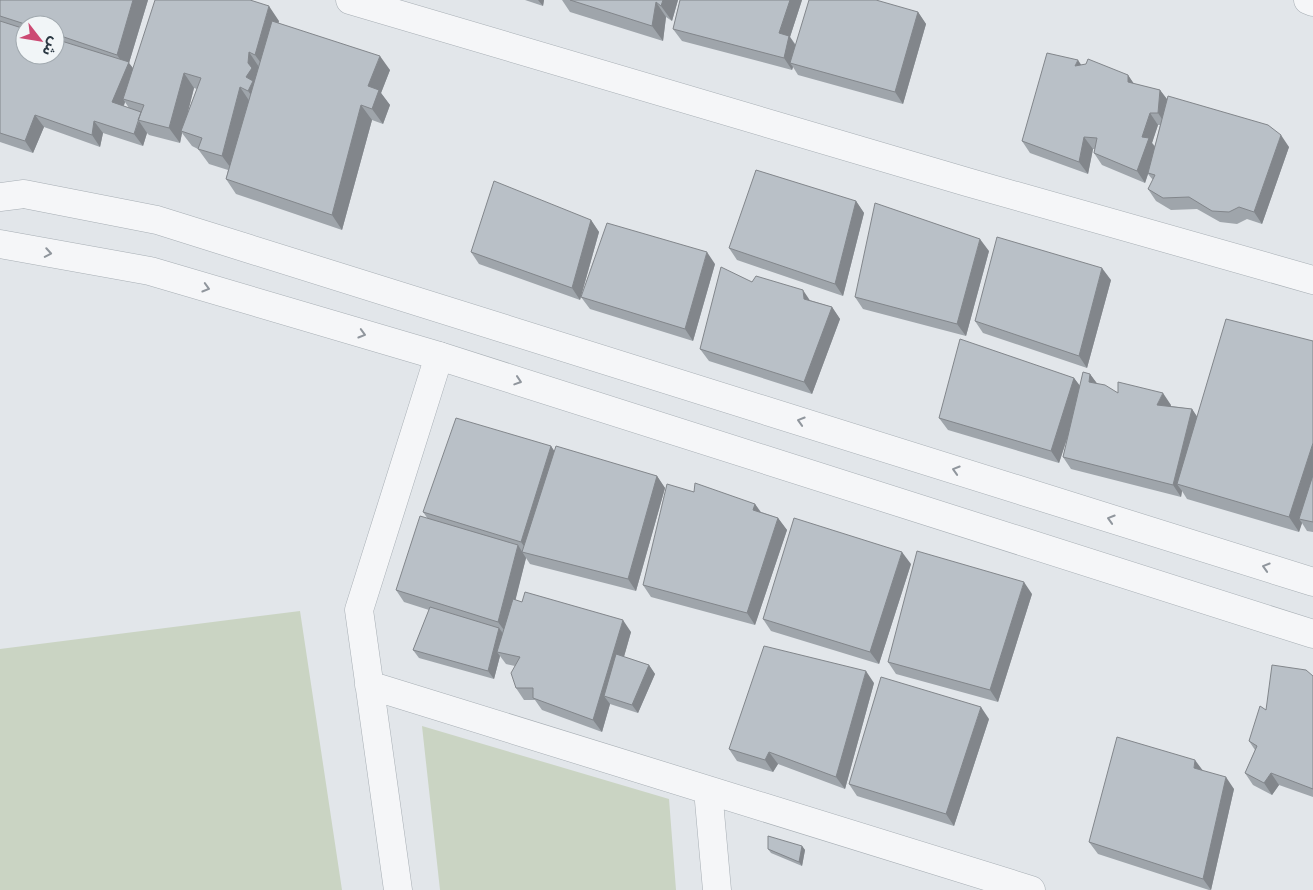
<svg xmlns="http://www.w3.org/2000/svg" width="1313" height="890" font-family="Quicksand,'Noto Sans Arabic',sans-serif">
	<rect width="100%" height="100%" fill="#e2e6ea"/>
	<path fill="#cad4c3" d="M300 611 342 890H0V649Z
		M422 726 669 799 676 890H440Z"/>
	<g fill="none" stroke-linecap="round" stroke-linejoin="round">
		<defs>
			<path id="minor" d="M350 0 967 182 1313 280
				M1308 0 1313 2
				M369 685 1031 890
				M708 790 717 890
				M398 890 359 610 439 356"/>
			<path id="tertiary" d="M0 197 24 194 157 220 1313 582
				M0 244 150 271 439 356 1313 634"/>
		</defs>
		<use href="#minor" stroke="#a7aeb4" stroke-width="29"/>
		<use href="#tertiary" stroke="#a7aeb4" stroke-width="29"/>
		<use href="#minor" stroke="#f5f6f8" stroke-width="28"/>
		<use href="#tertiary" stroke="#f5f6f8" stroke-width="28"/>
	</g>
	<path fill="#9fa5ab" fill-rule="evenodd" d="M0 0H148L129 63 133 68 279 21 278 23 390 70 381 93 390 105 383 124 372 120 342 230 236 194 226 179 228 170 209 164 198 149 192 146 182 133 180 143 149 135 147 133 143 146 103 133 100 147 44 127 33 153 0 142ZM25 25H55V55H25ZM194 88 197 89 187 114ZM125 102 129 108 124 106Z
		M525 0H544L543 6Z
		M562 0H678L672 21 666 17 663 41 570 12Z
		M680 0H802L790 37 796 45 918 12 926 24 903 104 798 75 793 67 792 70 682 41 673 29Z
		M1081 65 1128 75 1134 84 1160 90 1167 99 1289 147 1262 224 1247 219 1237 224 1220 222 1197 209 1171 210 1156 201 1148 189 1153 180 1148 174 1145 183 1102 165 1094 153 1095 149H1093L1088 174 1030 153 1022 141ZM1158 125H1160L1155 146 1152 143Z
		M856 201 864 213 843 296 737 260 729 248Z
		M591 220 599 232 580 300 479 264 471 252Z
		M989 251 966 336 863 309 855 297Z
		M715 264 693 341 590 309 581 297Z
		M1111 280 1087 368 983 333 975 321Z
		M752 282 832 307 840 319 812 394 709 361 700 349Z
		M1313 341V532L1307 531 1302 523 1299 532 1187 499 1182 491 1181 497 1071 469 1063 457 1068 436 1059 463 948 430 939 418 1074 378 1080 386 1090 374 1097 384 1118 393 1171 405V406L1192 409 1197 417Z
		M551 446 554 451 657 476 665 488 636 591 530 564 526 558 515 600 631 632 624 657 649 665 655 674 638 713 610 704 602 732 542 710 535 700H524L516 688 515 666 506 664 500 656 494 679 419 658 413 650 429 610 404 602 396 590 428 519 423 512Z
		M694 492 755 504 761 512 778 518 787 530 755 625 651 597 643 585Z
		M911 564 879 664 771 631 763 619Z
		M1032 594 998 702 896 674 888 662Z
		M1313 676V797L1279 785 1272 795 1253 785 1245 773 1255 750 1249 741 1266 710Z
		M874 683 845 789 778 764 773 772 737 761 729 749Z
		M989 719 954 826 857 796 849 784Z
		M1202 771 1234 789 1211 890H1209L1098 854 1089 842Z
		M802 846 805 850 802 866 771 853 768 849Z"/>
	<path fill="#82868b" d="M133 0H148L129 63 137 74 123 99 125 102 120 114 112 102 126 68 117 55Z
		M538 0H544L543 6Z
		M663 0H678L672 21 661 6Z
		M790 0H802L790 37 797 48 790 63 793 67 792 70 784 58 779 33Z
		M656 2 666 17 663 41 652 26Z
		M269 6 279 21 266 70 255 55Z
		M918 12 926 24 903 104 895 92Z
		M249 52 259 67V106L248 91 246 77Z
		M380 56 390 70 381 93 390 105 383 124 372 109 368 86Z
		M1078 60 1086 72 1075 66Z
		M184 73 194 88 183 132 181 131 182 133 180 143 169 128Z
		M1128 75 1136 87 1128 82Z
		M240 87 250 102 233 171 222 156Z
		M1160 90 1169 102 1166 125 1158 113Z
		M361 105 372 120 342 230 332 215Z
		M1150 113 1158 125 1152 143 1157 150 1148 173V174L1145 183 1137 171 1142 137Z
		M35 115 44 127 33 153 25 141Z
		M94 121 103 133 100 147 92 135Z
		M139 121 147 133 143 146 134 134Z
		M1281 135 1289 147 1262 224 1254 212Z
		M1084 137 1093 149 1088 174 1079 162Z
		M856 201 864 213 843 296 835 284Z
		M591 220 599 232 580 300 572 288Z
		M980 239 989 251 966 336 957 324Z
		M707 252 715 264 693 341 685 329Z
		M1102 268 1111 280 1087 368 1079 356Z
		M803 290 811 302 804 299Z
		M832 307 840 319 812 394 804 382Z
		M1090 374 1099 386 1089 382Z
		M1074 378 1083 390 1059 463 1051 451Z
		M1163 393 1171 405 1166 417 1157 405Z
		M1192 409 1200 421 1177 484 1182 491 1181 497 1173 485Z
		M1313 443V490L1299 519 1302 523 1299 532 1289 517Z
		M551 446 559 458 530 554 521 542Z
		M657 476 665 488 636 591 628 579Z
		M755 504 763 516 753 510Z
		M778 518 787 530 755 625 747 613Z
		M518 545 526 558 507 634 498 622Z
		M902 552 911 564 879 664 870 652Z
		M1024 582 1032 594 998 702 990 690Z
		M623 620 631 632 612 698 604 696 610 704 602 732 593 720Z
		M499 628 505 636 497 652 500 656 494 679 488 671Z
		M649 665 655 674 638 713 632 705Z
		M866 671 874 683 845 789 836 777Z
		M981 707 989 719 954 826 946 814Z
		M769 752 778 764 773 772 765 760Z
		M1195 760 1204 772 1194 768Z
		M1271 773 1279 785 1272 795 1264 783Z
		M1226 777 1234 789 1211 890 1203 879Z
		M802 846 805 850 802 866 799 862Z"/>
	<path fill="#b9c0c7" stroke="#82868b" d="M0 0H133L117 55 55 34V25H28L0 16Z
		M155 0H250L269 6 255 55 249 52 248 63 252 68 246 77 253 81 248 91 240 87 222 156 198 149 202 138 181 131 201 78 184 73 169 128 138 120 144 105 123 99Z
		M570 0H663L661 6 656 2 652 26Z
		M680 0H790L779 33 789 36 784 58 673 29Z
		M809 0H876L918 12 895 92 790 63Z
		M0 21 25 29V55H55V39L129 62 112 102 141 112 134 134 94 121 92 135 35 115 25 141 0 133Z
		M272 21 380 56 368 86 379 90 372 109 361 105 332 215 226 179Z
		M1047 53 1078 60 1075 66 1086 64 1088 59 1128 75V82L1160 90 1158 113H1150L1142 137 1149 138 1137 171 1094 153 1097 138 1084 137 1079 162 1022 141Z
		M1168 96 1268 125 1281 135 1254 212 1239 207 1229 212 1212 211 1189 197 1163 198 1148 189 1155 175 1148 173Z
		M756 170 856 201 835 284 729 248Z
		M494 181 591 220 572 288 471 252Z
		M875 203 980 239 957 324 855 297Z
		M607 223 707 252 685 329 581 297Z
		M997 237 1102 268 1079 356 975 321Z
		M721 267 752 282 756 276 803 290 804 299 832 307 804 382 700 349Z
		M1226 319 1313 341V443L1289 517 1177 484Z
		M960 339 1074 378 1051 451 939 418Z
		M1083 372 1090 374 1089 382 1105 385 1118 393V382L1163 393 1157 405 1192 409 1173 485 1063 457Z
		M456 418 551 446 521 542 423 512Z
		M556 446 657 476 628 579 522 552Z
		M1313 475V522L1299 519Z
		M695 483 755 504 753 510 778 518 747 613 643 585 667 484 694 492Z
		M420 516 518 545 498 622 396 590Z
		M794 518 902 552 870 652 763 619Z
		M917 551 1024 582 990 690 888 662Z
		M525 592 623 620 593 720 533 698V688H516L511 673 520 657 497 652 513 599 522 602Z
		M430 607 499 628 488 671 413 650Z
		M764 646 866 671 836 777 769 752 765 760 729 749Z
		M616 654 649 665 632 705 604 696Z
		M1272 665 1306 670 1313 676V789L1271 773 1264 783 1245 773 1257 746 1249 741 1260 706 1266 710Z
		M881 677 981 707 946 814 849 784Z
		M1117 737 1195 760 1194 768 1226 777 1203 879 1089 842Z
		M768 836 802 846 799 862 768 849Z"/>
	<defs><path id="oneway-chevron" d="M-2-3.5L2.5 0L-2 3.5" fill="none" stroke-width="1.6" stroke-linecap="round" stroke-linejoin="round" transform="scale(1.25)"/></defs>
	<g stroke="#90969d">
		<use href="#oneway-chevron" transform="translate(48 253) rotate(10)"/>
		<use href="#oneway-chevron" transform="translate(206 288) rotate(16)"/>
		<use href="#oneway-chevron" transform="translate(362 334) rotate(16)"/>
		<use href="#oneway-chevron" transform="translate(518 381) rotate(18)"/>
		<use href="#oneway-chevron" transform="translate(801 421) rotate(-163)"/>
		<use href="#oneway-chevron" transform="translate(956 470) rotate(-163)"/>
		<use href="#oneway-chevron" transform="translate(1111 519) rotate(-163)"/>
		<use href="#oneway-chevron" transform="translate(1266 567) rotate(-163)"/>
	</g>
	<g transform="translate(40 40) rotate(121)"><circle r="24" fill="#f1f5f7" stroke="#a1a9af"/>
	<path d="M0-4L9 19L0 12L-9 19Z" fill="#cc4a73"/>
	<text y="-8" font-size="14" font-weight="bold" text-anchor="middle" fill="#2a3742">ش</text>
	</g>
</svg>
